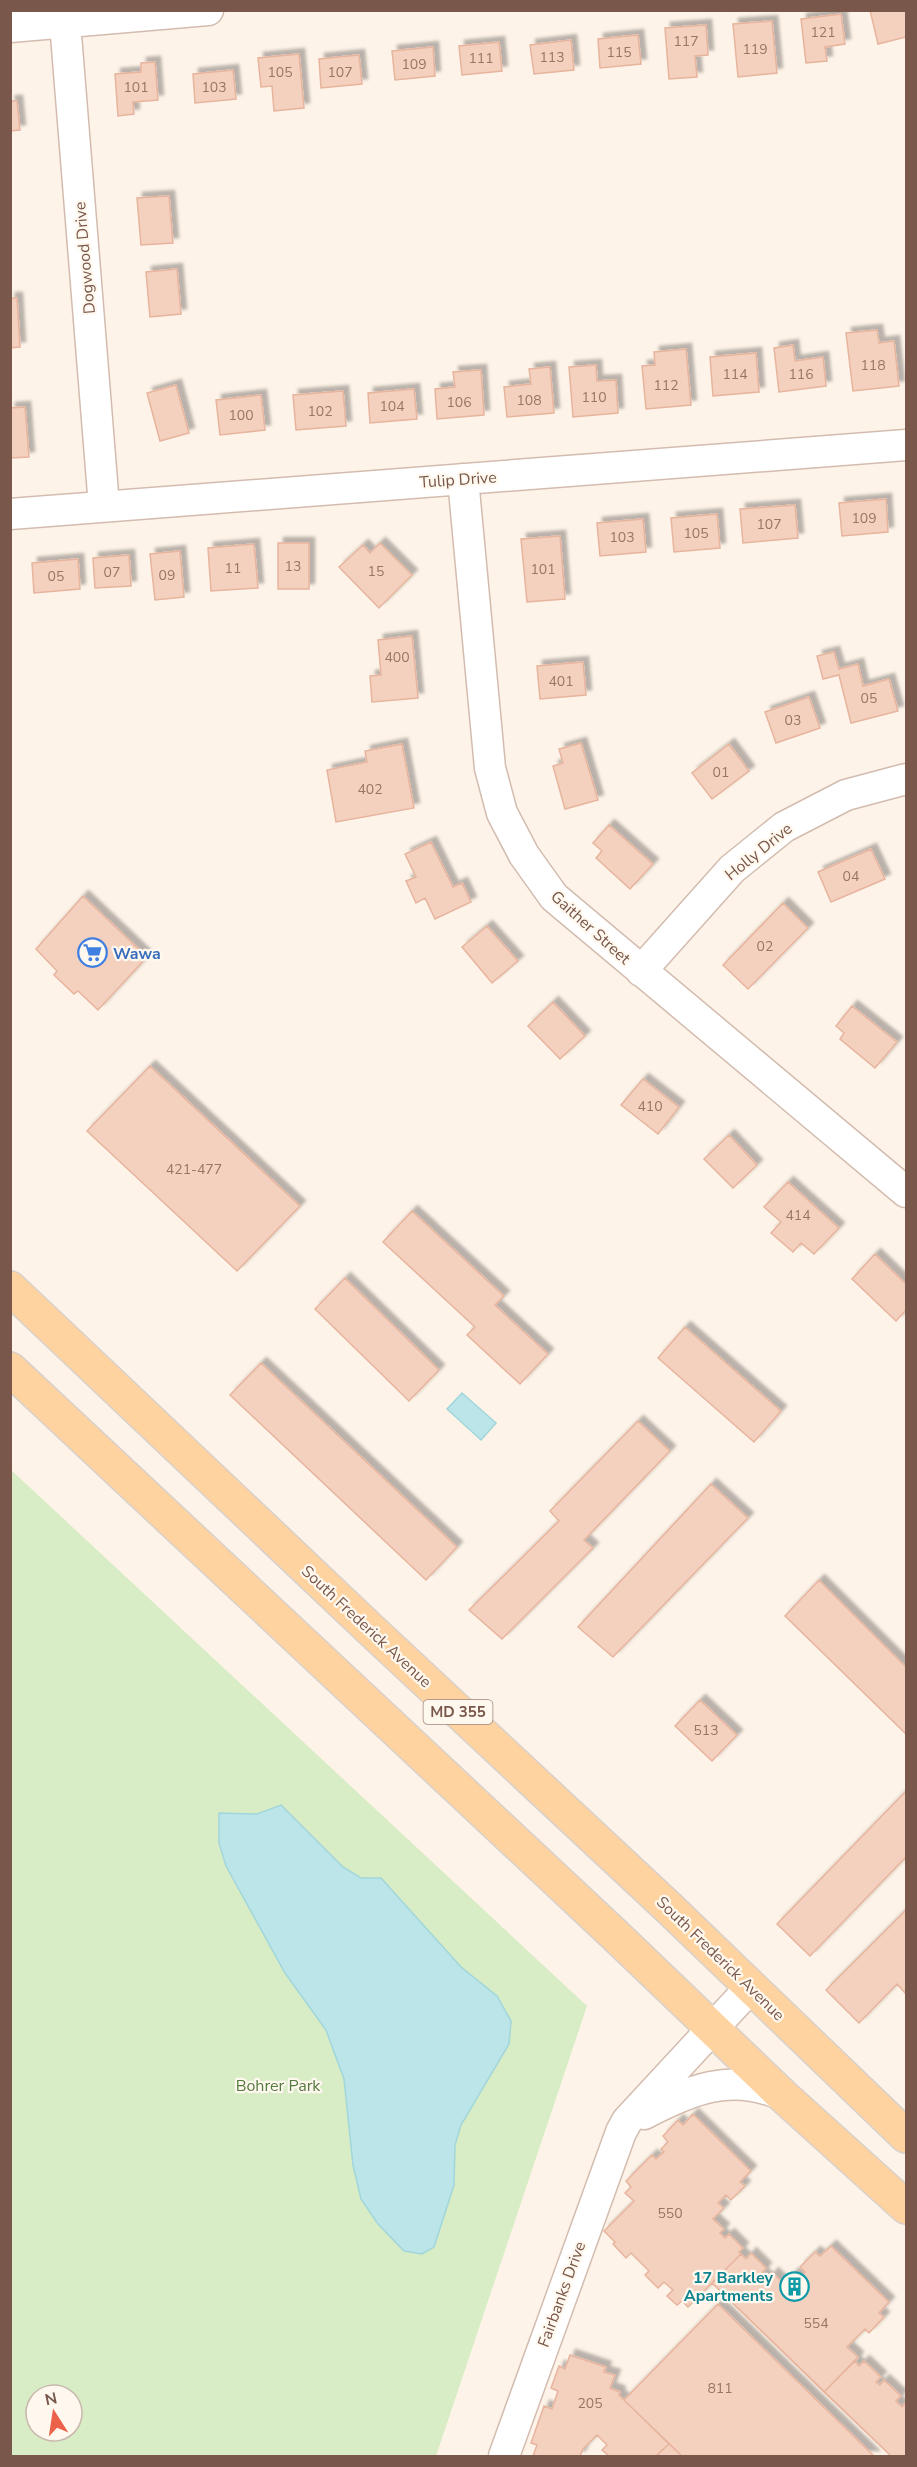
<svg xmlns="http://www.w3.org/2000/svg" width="917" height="2467" font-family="'Nunito Sans',sans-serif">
	<defs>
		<filter id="shadow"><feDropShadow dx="5.5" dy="-5.5" stdDeviation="1.5" flood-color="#0004"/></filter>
	</defs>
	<rect width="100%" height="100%" fill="#fdf3e8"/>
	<path fill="#d8ecc5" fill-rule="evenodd" d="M10 1469 587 2006 436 2456H11ZM36 2395H72V2431H36Z"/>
	<path fill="#bbe5e8" stroke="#a1d6db" stroke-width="1.5" d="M462 1393 496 1423 481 1440 447 1409Z
		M281 1805 343 1867 361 1878H381L461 1967 497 1996 511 2021 509 2044 461 2125 455 2145 454 2185 434 2247 422 2254 404 2251 378 2224 361 2199 353 2165 344 2079 326 2030 285 1973 226 1866 219 1843V1813L257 1814Z"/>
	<path fill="#f4d0be" stroke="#e7b49e" stroke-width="1.5" filter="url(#shadow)" d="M870 10H906V37L878 44Z
		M841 14 845 44 825 47 827 61 806 63 801 19Z
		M772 21 777 73 738 77 733 24Z
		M706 25 708 55 695 56 697 77 669 79 665 28Z
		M638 35 641 64 600 68 598 39Z
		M571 40 574 70 534 74 530 45Z
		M499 42 502 71 462 75 459 46Z
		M433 47 435 76 395 80 392 51Z
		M299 54 304 108 274 111 272 86 261 87 258 58Z
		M359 55 362 84 321 88 319 59Z
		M155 62 158 100 133 102 134 114 118 116 115 74 141 72V63Z
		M233 70 236 99 195 103 193 74Z
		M10 101H17L20 130 10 131Z
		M169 196 173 243 141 245 137 198Z
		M177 269 181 314 150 317 146 272Z
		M10 298H17L20 347 10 348Z
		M877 330 879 343 894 341 899 386 853 391 846 333Z
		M793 345 795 361 823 357 826 386 779 392 774 348Z
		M686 349 691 405 646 409 642 366 655 365 654 352Z
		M756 353 759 392 713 396 710 357Z
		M596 365 597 381 616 380 618 413 573 417 569 367Z
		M550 367 554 413 507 417 504 387 531 384 529 369Z
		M481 370 484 415 437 419 435 389 455 387 453 372Z
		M176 385 189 433 160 441 147 393Z
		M414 389 417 419 370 423 368 393Z
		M343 391 346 426 296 430 293 395Z
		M261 395 265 430 220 435 216 400Z
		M25 407 29 457 10 458V408Z
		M886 499 888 532 842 536 839 503Z
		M795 505 798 538 743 543 740 509Z
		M717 514 720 548 674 552 671 518Z
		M643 519 646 552 600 556 597 523Z
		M560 536 565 599 527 602 521 539Z
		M278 543H309V589H278Z
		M380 543 412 575 379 608 339 567 363 545 370 553Z
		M254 544 258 588 211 591 208 548Z
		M180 551 184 597 155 600 150 554Z
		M129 555 131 586 95 588 93 558Z
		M78 559 80 589 34 593 32 563Z
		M412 636 418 698 372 702 370 676 381 675 378 640Z
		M834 652 839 669 858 664 863 686 889 679 898 711 851 723 839 675 823 679 817 656Z
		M583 662 586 695 540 699 537 666Z
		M809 697 820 728 776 743 765 712Z
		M581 743 598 800 565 809 553 766 563 763 559 749Z
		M402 744 414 808 336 822 327 770 367 762 365 751Z
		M729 744 749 771 712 799 692 773Z
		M609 825 653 864 630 889 596 858 602 851 593 843Z
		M431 842 453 887 462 883 471 902 435 919 425 898 416 903 406 881 416 877 405 854Z
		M871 849 885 879 831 902 818 872Z
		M83 896 147 957 98 1010 78 991 74 994 54 975 57 971 36 949Z
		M783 903 808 928 748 989 723 965Z
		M487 926 518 961 492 983 462 947Z
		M553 1002 585 1036 560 1059 528 1026Z
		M852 1006 897 1042 875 1068 840 1039 844 1033 836 1026Z
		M150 1066 300 1206 237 1271 87 1131Z
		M643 1079 679 1107 658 1134 621 1105Z
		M729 1135 757 1165 733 1188 704 1159Z
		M788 1182 839 1228 814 1254 801 1243 793 1252 771 1233 781 1222 764 1207Z
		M412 1211 504 1296 495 1305 548 1354 520 1384 467 1335 475 1327 383 1242Z
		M875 1254 906 1284V1310L896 1321 852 1279Z
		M345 1278 439 1370 409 1401 315 1309Z
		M685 1327 781 1411 754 1442 658 1358Z
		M261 1363 457 1547 426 1580 230 1395Z
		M638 1421 670 1451 584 1540 593 1548 502 1639 469 1610 559 1521 550 1511Z
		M711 1484 748 1518 613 1657 578 1627Z
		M819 1580 906 1667V1734L785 1616Z
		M700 1700 737 1735 712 1761 675 1726Z
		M906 1791V1857L810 1956 777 1924Z
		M906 1910V1994L897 1984 859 2023 826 1990Z
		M693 2114 751 2171 740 2182 745 2186 731 2200 726 2195 718 2203 724 2208 713 2219 724 2229 720 2233 725 2238 729 2234 743 2248 739 2252 746 2259 751 2253 766 2268 762 2273 768 2279 773 2273 784 2284 794 2273 799 2278 805 2272 800 2267 815 2252 820 2256 831 2246 889 2302 879 2313 884 2317 869 2333 865 2329 847 2347 858 2357 855 2361 859 2366 864 2361 881 2377 876 2382 880 2385 884 2380 901 2396 896 2401 902 2407 906 2402V2456H891L712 2283 688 2307 682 2301 677 2305 667 2296 673 2290 664 2282 658 2288 645 2275 649 2271 631 2253 626 2258 613 2244 615 2242 604 2231 634 2201 625 2193 631 2187 626 2181 652 2155 656 2159 664 2152 661 2149 668 2142 663 2136 678 2120 683 2125Z
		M693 2114 751 2171 740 2182 745 2186 731 2200 726 2195 718 2203 724 2208 713 2219 724 2229 720 2233 725 2238 729 2234 743 2248 739 2252 741 2254 688 2307 682 2301 677 2305 667 2296 673 2290 664 2282 658 2288 645 2275 649 2271 631 2253 626 2258 613 2244 615 2242 604 2231 634 2201 625 2193 631 2187 626 2181 652 2155 656 2159 664 2152 661 2149 668 2142 663 2136 678 2120 683 2125Z
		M831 2246 889 2302 879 2313 884 2317 869 2333 865 2329 847 2347 858 2357 824 2392 712 2283 741 2254 746 2259 751 2253 766 2268 762 2273 768 2279 773 2273 784 2284 794 2273 799 2278 805 2272 800 2267 815 2252 820 2256Z
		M718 2304 874 2456H609L602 2450 607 2445 597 2435 583 2449 580 2456H533L537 2445 531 2443 544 2406 552 2409 558 2391 551 2388 559 2366 565 2369 570 2355 606 2367 604 2372 615 2375 610 2388 620 2392 619 2395 624 2400Z
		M718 2304 874 2456H682L624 2400Z
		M570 2355 606 2367 604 2372 615 2375 610 2388 620 2392 619 2395 669 2444 656 2456H609L602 2450 607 2445 597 2435 583 2449 580 2456H533L537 2445 531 2443 544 2406 552 2409 558 2391 551 2388 559 2366 565 2369Z
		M855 2361 859 2366 864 2361 881 2377 876 2382 880 2385 884 2380 901 2396 896 2401 902 2407 906 2402V2456H891L824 2392Z
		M669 2444 682 2456H656Z"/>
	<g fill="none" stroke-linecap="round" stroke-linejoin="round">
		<defs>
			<path id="minor" d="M64 10 104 506
				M10 27 208 10
				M463 479 490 768 502 813 524 855 554 897 906 1192
				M10 514 906 445
				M641 971 732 869 784 827 846 795 906 779
				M644 2114C690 2090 731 2072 782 2095
				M504 2456 621 2132 627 2121 750 1988"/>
			<path id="major" d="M10 1288 370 1629 669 1908 906 2136
				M10 1369 616 1936 782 2095 906 2207"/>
		</defs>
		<use href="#minor" stroke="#d3bcaf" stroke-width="33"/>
		<use href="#major" stroke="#d9d0cc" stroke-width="36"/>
		<use href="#minor" stroke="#fff" stroke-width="30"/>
		<use href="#major" stroke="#fed39f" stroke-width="33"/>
	</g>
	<defs>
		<symbol id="supermarket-ring" viewBox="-11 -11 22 22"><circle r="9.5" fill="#fff8ef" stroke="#3f7fe0" stroke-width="1.5"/><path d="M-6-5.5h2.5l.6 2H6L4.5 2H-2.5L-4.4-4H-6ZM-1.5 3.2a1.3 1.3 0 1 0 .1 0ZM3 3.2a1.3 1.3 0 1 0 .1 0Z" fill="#3f7fe0"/></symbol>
		<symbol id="building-ring" viewBox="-11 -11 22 22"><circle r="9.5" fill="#fff8ef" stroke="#0f9aa8" stroke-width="1.5"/><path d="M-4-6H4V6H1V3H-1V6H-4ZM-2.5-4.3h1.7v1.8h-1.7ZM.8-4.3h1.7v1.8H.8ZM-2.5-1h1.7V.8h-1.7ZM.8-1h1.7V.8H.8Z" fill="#0f9aa8"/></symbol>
	</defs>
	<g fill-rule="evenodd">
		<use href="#supermarket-ring" x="76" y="936" width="33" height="33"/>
		<use href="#building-ring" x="778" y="2270" width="33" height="33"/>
	</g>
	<g text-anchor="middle" stroke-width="4.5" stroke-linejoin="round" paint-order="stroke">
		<g font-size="14" fill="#987567">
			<text x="823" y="37">121</text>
			<text x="686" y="46">117</text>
			<text x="755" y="54">119</text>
			<text x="619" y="57">115</text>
			<text x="552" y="62">113</text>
			<text x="481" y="63">111</text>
			<text x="414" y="69">109</text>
			<text x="280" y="77">105</text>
			<text x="340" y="77">107</text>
			<text x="136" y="92">101</text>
			<text x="214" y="92">103</text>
			<text x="873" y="370">118</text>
			<text x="735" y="379">114</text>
			<text x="801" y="379">116</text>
			<text x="666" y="390">112</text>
			<text x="594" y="402">110</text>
			<text x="529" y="405">108</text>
			<text x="459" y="407">106</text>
			<text x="392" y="411">104</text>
			<text x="320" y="416">102</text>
			<text x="241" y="420">100</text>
			<text x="864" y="523">109</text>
			<text x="769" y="529">107</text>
			<text x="696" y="538">105</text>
			<text x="622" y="542">103</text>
			<text x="293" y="571">13</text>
			<text x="233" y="573">11</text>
			<text x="543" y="574">101</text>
			<text x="376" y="576">15</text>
			<text x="112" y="577">07</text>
			<text x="167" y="580">09</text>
			<text x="56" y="581">05</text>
			<text x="397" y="662">400</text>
			<text x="561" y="686">401</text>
			<text x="869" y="703">05</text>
			<text x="793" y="725">03</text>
			<text x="721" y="777">01</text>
			<text x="370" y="794">402</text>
			<text x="851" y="881">04</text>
			<text x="765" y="951">02</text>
			<text x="650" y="1111">410</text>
			<text x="194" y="1174">421-477</text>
			<text x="798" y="1220">414</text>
			<text x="706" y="1735">513</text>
			<text x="670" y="2218">550</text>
			<text x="816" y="2328">554</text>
			<text x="720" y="2393">811</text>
			<text x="590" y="2408">205</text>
		</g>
		<rect fill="#fff8ef" stroke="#a1877c" stroke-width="1.5" x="423.5" y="1700" width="69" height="24" rx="4.5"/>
		<g font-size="15" font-weight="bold" fill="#79574a">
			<text x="458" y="1717">MD 355</text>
		</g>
		<g font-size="16" fill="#79574a" stroke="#fff8ef">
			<text transform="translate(84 258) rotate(-95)" y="6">Dogwood Drive</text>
			<text transform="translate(458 479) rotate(-4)" y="6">Tulip Drive</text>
			<text transform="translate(758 851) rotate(-39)" y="6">Holly Drive</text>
			<text transform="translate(591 927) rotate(42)" y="6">Gaither Street</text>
			<text transform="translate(367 1626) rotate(43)" y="6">South Frederick Avenue</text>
			<text transform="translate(721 1958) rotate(44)" y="6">South Frederick Avenue</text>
			<text transform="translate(561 2294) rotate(-70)" y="6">Fairbanks Drive</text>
		</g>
		<g font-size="16" font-weight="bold" fill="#366cbe" stroke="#fff8ef" text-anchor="start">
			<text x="113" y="959">Wawa</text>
		</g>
		<g font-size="16" fill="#547a3f" stroke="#fff8ef">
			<text x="278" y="2091">Bohrer Park</text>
		</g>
		<g font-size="16" font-weight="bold" fill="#0d838f" stroke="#fff8ef" text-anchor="end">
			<text x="773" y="2283">17 Barkley<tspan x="773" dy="18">Apartments</tspan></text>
		</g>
	</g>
	<rect width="917" height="2467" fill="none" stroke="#79574a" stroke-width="24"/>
	<g transform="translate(54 2413) rotate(348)"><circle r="28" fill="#fff8ef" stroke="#c9b8ad" stroke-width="1.5"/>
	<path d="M0-4.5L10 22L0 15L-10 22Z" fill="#eb6149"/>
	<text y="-9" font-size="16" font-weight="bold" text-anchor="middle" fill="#79574a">N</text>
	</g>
</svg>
